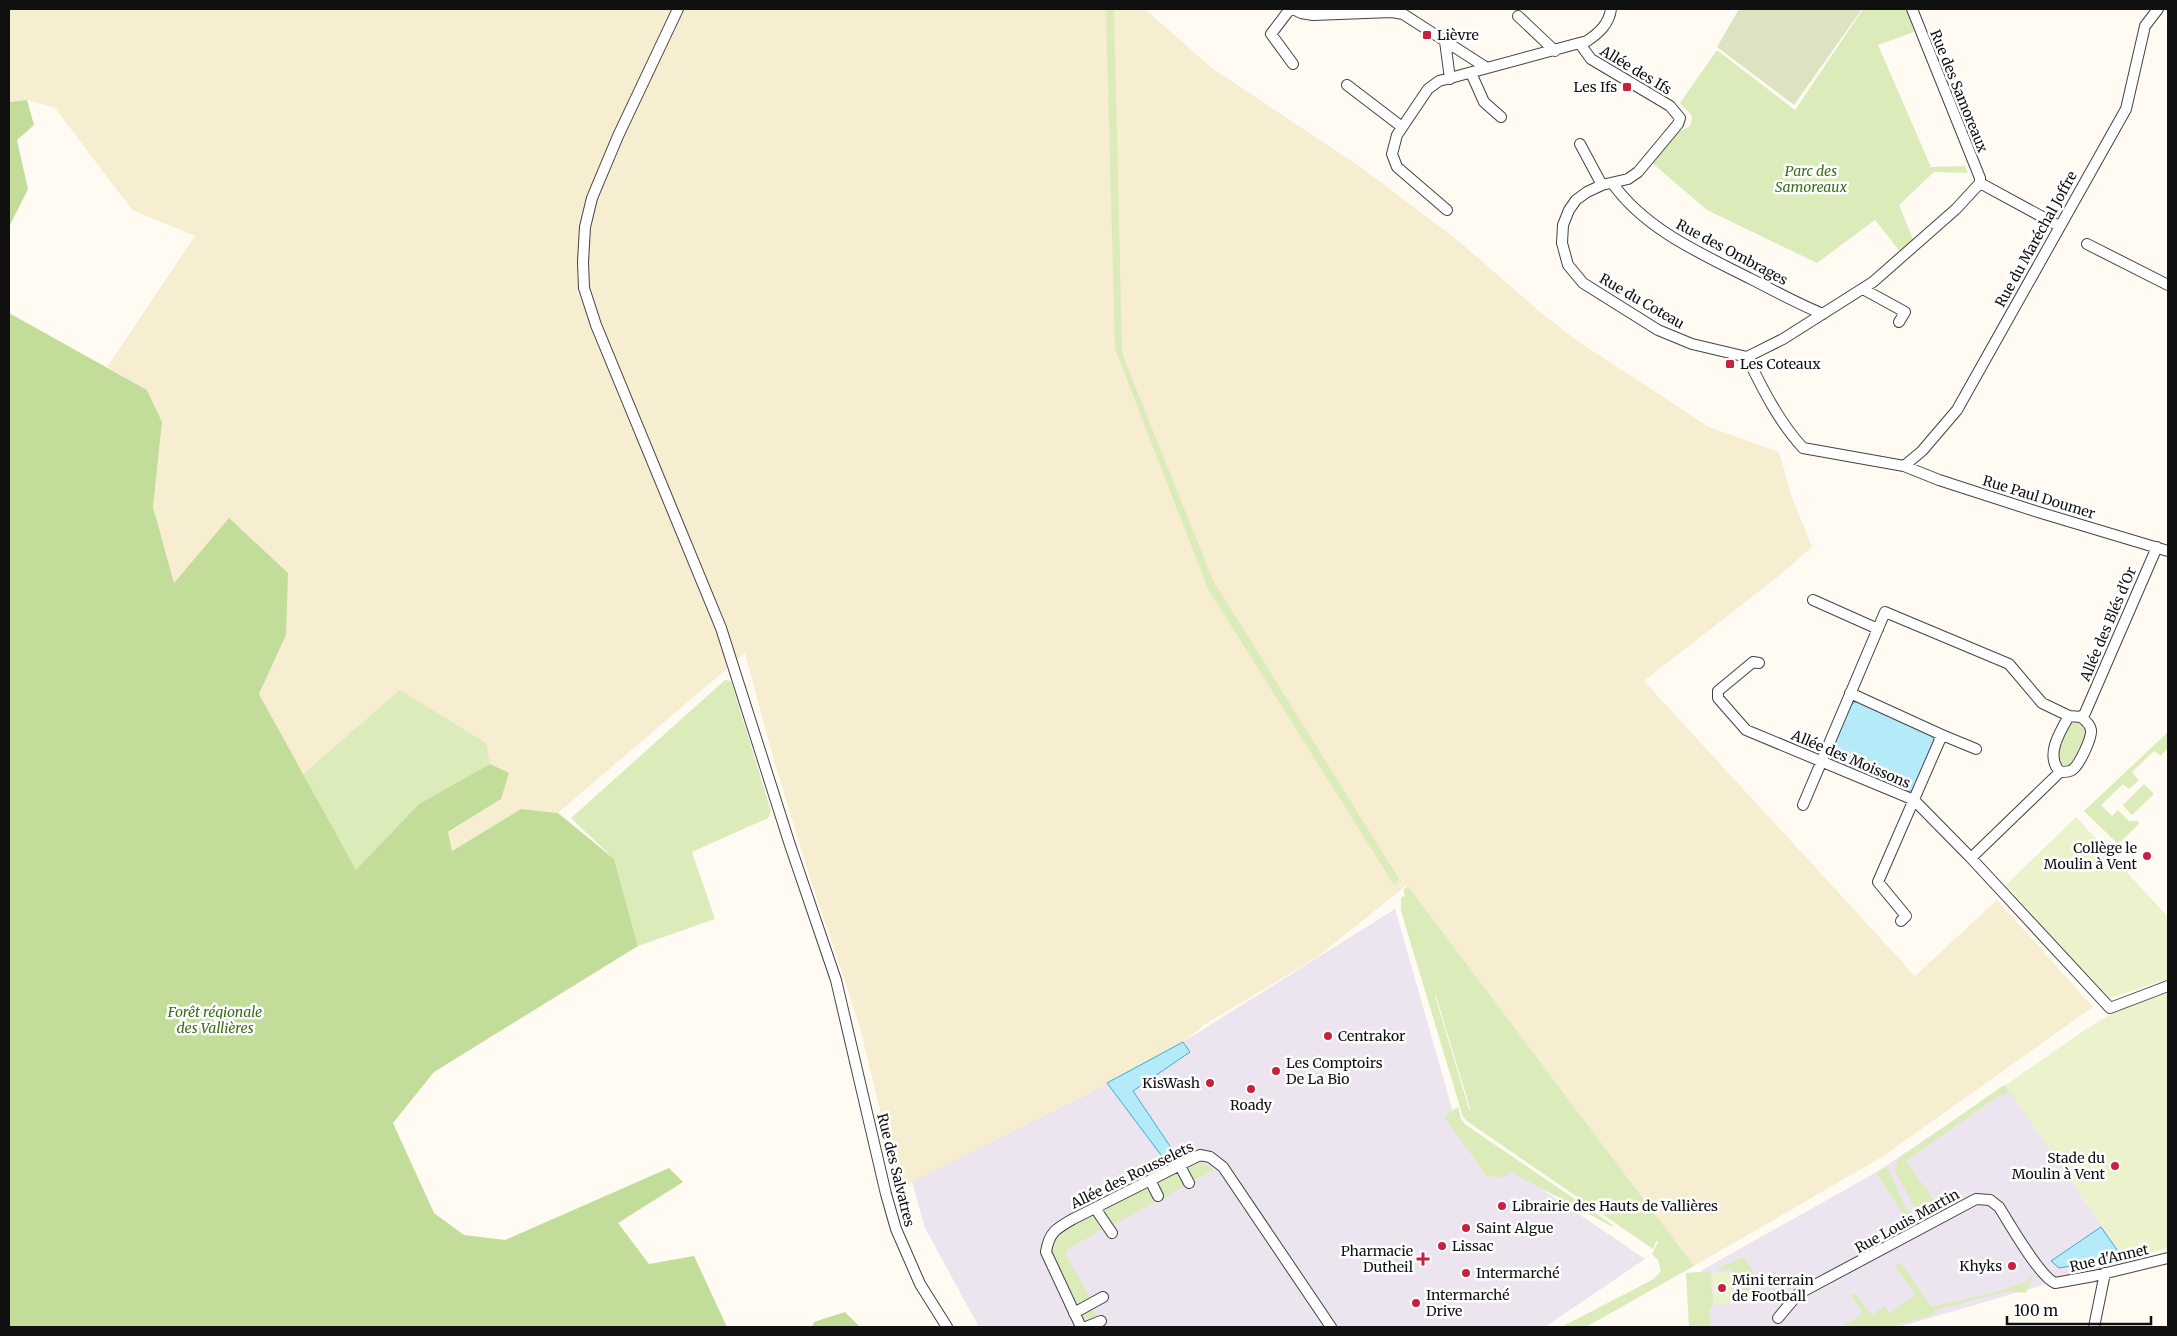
<svg xmlns="http://www.w3.org/2000/svg" width="2177" height="1336" viewBox="0 0 2177 1336" font-family="Merriweather,serif">
<style>
.industrial{fill:#ece4ee}
.farmland{fill:#f7eed1}
.green{fill:#dbecba;fill-rule:evenodd}
.forest{fill:#c2dd99}
.cemetery{fill:#dde3c2}
.pitch{fill:#ebf3cc}
.water{fill:#b5eaf9;stroke:#39add3}
.lines{fill:none;stroke-linecap:round;stroke-linejoin:round}
.minor-casing{stroke:#434343;stroke-width:12}
.minor{stroke:#fff;stroke-width:10}
.poi-dot{fill:#c72142;stroke:#fff;stroke-width:2}
.labels{text-anchor:middle;stroke-width:5;stroke-linejoin:round;paint-order:stroke}
.poi-label{font-size:14px;fill:#101010;stroke:#fff;text-anchor:start}
.street-label{font-size:14px;fill:#101010;stroke:#fff}
.park-label{font-size:14px;font-style:italic;fill:#396c1c;stroke:#fff}
</style>
<rect width="100%" height="100%" fill="#fffbf3"/>
<!-- industrial -->
<path class="industrial" d="M1395,909L1459,1133L1645,1259L1545,1327H979L925,1228L912,1182L1084,1096L1183,1042Z
M2006,1085L2126,1261L1899,1327H1707L1702,1270L1875,1173Z"/>
<!-- farmland -->
<path class="farmland" d="M9,9H1145L1212,68L1362,168L1455,238L1538,310L1576,340L1709,427L1779,452L1792,497L1812,547L1780,575L1644,681L1915,976L1997,900L2093,1007L1882,1157L1694,1266L1407,885L1316,958L1204,1025L1183,1042L1084,1096L899,1189L861,1032L845,981L811,881L774,761L745,653L558,813L521,809L452,851L448,833L501,799L356,871L259,694L286,635L174,584L153,507L162,422L147,390L107,367L195,236L132,210L55,108L27,100L9,102Z"/>
<!-- green -->
<path class="green" d="M1106,9H1114L1122,350L1125,361L1213,580L1399,879L1394,885L1208,589L1115,349Z
M1863,9H1907L1914,32L1878,45L1931,167L1965,166L1968,173L1934,172L1899,205L1915,244L1902,254L1875,220L1817,263L1707,210L1652,163L1674,135L1690,126L1692,116L1680,103L1717,50L1795,110Z
M725,680L731,681L771,811L768,818L692,852L715,919L638,946L614,859L571,818Z
M400,690L486,743L490,764L419,804L356,871L303,774Z
M2076,722C2099,726 2078,775 2059,764L2058,747L2068,725Z
M2168,732V748L2161,756L2154,751L2132,772L2139,780L2129,789L2123,784L2101,805L2112,816L2118,810L2129,821H2138L2139,824L2118,844L2084,811Z
M2144,784L2154,794L2132,815L2123,805Z
M1408,886L1694,1266L1586,1327H1561L1654,1279L1661,1271L1658,1260L1652,1254L1658,1242L1656,1241L1653,1249L1468,1122L1463,1117L1401,911V897L1405,896L1403,890ZM1435,996H1436L1471,1111L1469,1109Z
M2004,1085L2009,1091L2002,1096L2001,1094L1906,1161L1939,1207L1934,1210L1935,1212L1922,1219L1898,1177L1895,1169L1898,1159Z
M1458,1107L1461,1119L1466,1125L1613,1225V1227L1511,1172L1500,1178L1486,1175L1444,1117Z
M1199,1162L1214,1169L1193,1181L1187,1170Z
M1887,1167L1914,1225L1911,1226L1876,1173Z
M1176,1171L1185,1185L1163,1199L1154,1186L1155,1182Z
M1144,1188L1151,1191L1158,1200L1113,1225L1106,1213V1209Z
M1095,1215L1104,1228L1067,1250L1066,1255L1091,1299L1075,1306L1051,1256C1052,1232 1076,1225 1095,1215Z
M1743,1257L1761,1283L1748,1293L1744,1302L1734,1287L1732,1270H1714Z
M1901,1263L1931,1307L1996,1292L2026,1282L2030,1276L2032,1278L2026,1293L2009,1291L1935,1310V1314L1890,1327H1842L1863,1313L1850,1294H1856L1872,1315L1884,1306L1890,1313L1915,1295L1895,1266Z
M1710,1271L1713,1305L1709,1310L1711,1327H1689L1686,1273Z
M1092,1306L1098,1318L1085,1323L1081,1321L1080,1317L1082,1313Z"/>
<!-- forest -->
<path class="forest" d="M27,100L34,125L17,140L28,189L9,227V102Z
M9,313L147,390L162,422L153,507L174,583L229,518L288,573L286,635L259,694L356,870L419,804L490,764L509,773L501,799L448,832L452,851L521,809L558,813L614,859L638,946L434,1072L393,1123L434,1213L464,1235L505,1240L669,1168L683,1182L618,1223L649,1264L694,1256L727,1327H9Z
M845,1312L860,1327H812L814,1322Z"/>
<!-- cemetery -->
<path class="cemetery" d="M1739,9H1862L1794,105L1717,47Z"/>
<!-- pitch -->
<path class="pitch" d="M2076,817L2168,917V979L2108,999L2006,885Z
M2168,993V1248L2126,1261L2006,1085L2083,1031L2116,1011Z
M1730,1272L1732,1304L1714,1305L1712,1273Z"/>
<!-- water -->
<path class="water" d="M1855,702H1861L1931,733C1934,738 1935,741 1933,747L1915,789L1906,793L1833,763L1830,754L1850,706Z
M1183,1042L1190,1052L1133,1091L1174,1152L1164,1159L1107,1083Z
M2101,1227L2122,1257L2059,1268L2051,1261Z"/>
<g class="lines">
<defs>
<path id="minor" d="M678,9L618,136L592,198L585,227L583,262L584,288L596,325L721,628L790,845L836,980L886,1194L896,1229L920,1284L947,1327
M1290,9L1271,34L1293,64
M1293,9L1301,13L1313,15L1392,12L1403,14L1487,68
M1518,16L1555,51
M1445,41L1450,79
M1580,44L1591,59L1670,106L1680,118L1678,124L1638,172L1628,179L1602,185L1587,192L1576,200L1569,210L1563,225L1562,243L1568,265L1583,283L1658,330L1692,344L1747,357
M1471,73L1484,102L1501,117
M1347,85L1402,127
M1580,144L1602,185
M1980,183L2059,226
M1613,184C1646,230 1702,254 1751,279C1775,291 1798,304 1823,314
M1447,210L1397,167L1392,154L1397,135L1428,89L1439,81L1587,41C1599,33 1609,24 1611,9
M2087,244L2168,285
M1863,289L1905,312L1899,322
M1747,357C1762,388 1779,422 1803,448L1904,466L1939,480L2038,512L2168,551
M1747,357L1783,339L1873,282L1956,209L1980,183V178L1912,9
M1904,466L1922,451L1957,410L2126,109L2145,26L2158,9
M1813,600L1878,629
M1759,663L1753,662L1718,691V698L1746,730L1914,800L1971,858L2110,1008L2168,986
M1850,693L1942,735L1878,882L1906,916L1901,921
M1942,735L1976,749
M2060,772C2045,756 2059,733 2069,716
M1803,805L1885,612L2009,664L2042,703L2069,716L2081,717L2085,713L2157,547
M1971,858L2060,772C2064,772 2069,772 2072,770C2079,766 2092,738 2091,730C2090,724 2085,720 2081,717
M1179,1164L1189,1183
M1150,1180L1158,1196
M1095,1208L1112,1233
M1074,1313L1103,1297
M1778,1318L1798,1294L1976,1199L1990,1200L1999,1207C2010,1224 2039,1276 2055,1283L2094,1276L2168,1258
M1081,1327L1046,1252C1049,1232 1057,1228 1073,1219L1200,1155L1210,1157L1223,1167L1331,1327
M1086,1327L1101,1321
M2094,1327L2105,1273"/>
</defs>
<!-- minor casing -->
<use href="#minor" class="minor-casing"/>
<!-- minor -->
<use href="#minor" class="minor"/>
</g>
<!-- markers -->
<g class="poi-dot">
<rect x="1422" y="30" width="10" height="10" rx="2.5"/>
<rect x="1622" y="82" width="10" height="10" rx="2.5"/>
<rect x="1725" y="359" width="10" height="10" rx="2.5"/>
<circle cx="2147" cy="856" r="5"/>
<circle cx="1328" cy="1036" r="5"/>
<circle cx="1276" cy="1071" r="5"/>
<circle cx="1210" cy="1083" r="5"/>
<circle cx="1251" cy="1089" r="5"/>
<circle cx="2115" cy="1166" r="5"/>
<circle cx="1502" cy="1206" r="5"/>
<circle cx="1466" cy="1228" r="5"/>
<circle cx="1442" cy="1246" r="5"/>
<path d="M1420.5 1251.5h5v5h5v5h-5v5h-5v-5h-5v-5h5z"/>
<circle cx="2012" cy="1266" r="5"/>
<circle cx="1466" cy="1273" r="5"/>
<circle cx="1722" cy="1288" r="5"/>
<circle cx="1416" cy="1303" r="5"/>
</g>
<g class="labels">
<!-- poi labels -->
<g class="poi-label">
<text x="1437" y="40">Lièvre</text>
<text x="1617" y="92" text-anchor="end">Les Ifs</text>
<text x="1740" y="369">Les Coteaux</text>
<text x="2137" y="853" text-anchor="end">Collège le<tspan x="2137" dy="16">Moulin à Vent</tspan></text>
<text x="1338" y="1041">Centrakor</text>
<text x="1286" y="1068">Les Comptoirs<tspan x="1286" dy="16">De La Bio</tspan></text>
<text x="1200" y="1088" text-anchor="end">KisWash</text>
<text x="1251" y="1110" text-anchor="middle">Roady</text>
<text x="2105" y="1163" text-anchor="end">Stade du<tspan x="2105" dy="16">Moulin à Vent</tspan></text>
<text x="1512" y="1211">Librairie des Hauts de Vallières</text>
<text x="1476" y="1233">Saint Algue</text>
<text x="1452" y="1251">Lissac</text>
<text x="1413" y="1256" text-anchor="end">Pharmacie<tspan x="1413" dy="16">Dutheil</tspan></text>
<text x="2002" y="1271" text-anchor="end">Khyks</text>
<text x="1476" y="1278">Intermarché</text>
<text x="1732" y="1285">Mini terrain<tspan x="1732" dy="16">de Football</tspan></text>
<text x="1426" y="1300">Intermarché<tspan x="1426" dy="16">Drive</tspan></text>
</g>
<!-- street labels -->
<g class="street-label">
<text transform="translate(1636 70) rotate(31)" y="5">Allée des Ifs</text>
<text transform="translate(1959 91) rotate(68)" y="5">Rue des Samoreaux</text>
<text transform="translate(2036 239) rotate(-61)" y="5">Rue du Maréchal Joffre</text>
<text transform="translate(1732 252) rotate(28)" y="5">Rue des Ombrages</text>
<text transform="translate(1642 301) rotate(30)" y="5">Rue du Coteau</text>
<text transform="translate(2039 497) rotate(17)" y="5">Rue Paul Doumer</text>
<text transform="translate(2108 624) rotate(-67)" y="5">Allée des Blés d'Or</text>
<text transform="translate(1851 759) rotate(23)" y="5">Allée des Moissons</text>
<text transform="translate(896 1170) rotate(76)" y="5">Rue des Salvatres</text>
<text transform="translate(1132 1175) rotate(-26)" y="5">Allée des Rousselets</text>
<text transform="translate(1907 1221) rotate(-29)" y="5">Rue Louis Martin</text>
<text transform="translate(2109 1258) rotate(-13)" y="5">Rue d'Annet</text>
</g>
<!-- park labels -->
<g class="park-label">
<text x="1811" y="176">Parc des<tspan x="1811" dy="16">Samoreaux</tspan></text>
<text x="215" y="1017">Forêt régionale<tspan x="215" dy="16">des Vallières</tspan></text>
</g>
</g>
<!-- border -->
<rect width="2177" height="1336" fill="none" stroke="#101010" stroke-width="20"/>
<!-- scale -->
<path d="M2007 1316v8h144v-8" fill="none" stroke="#101010" stroke-width="2.5"/>
<text x="2014" y="1316" font-size="15" fill="#101010" stroke="#ffffff" stroke-width="4" paint-order="stroke">100 m</text>
</svg>
